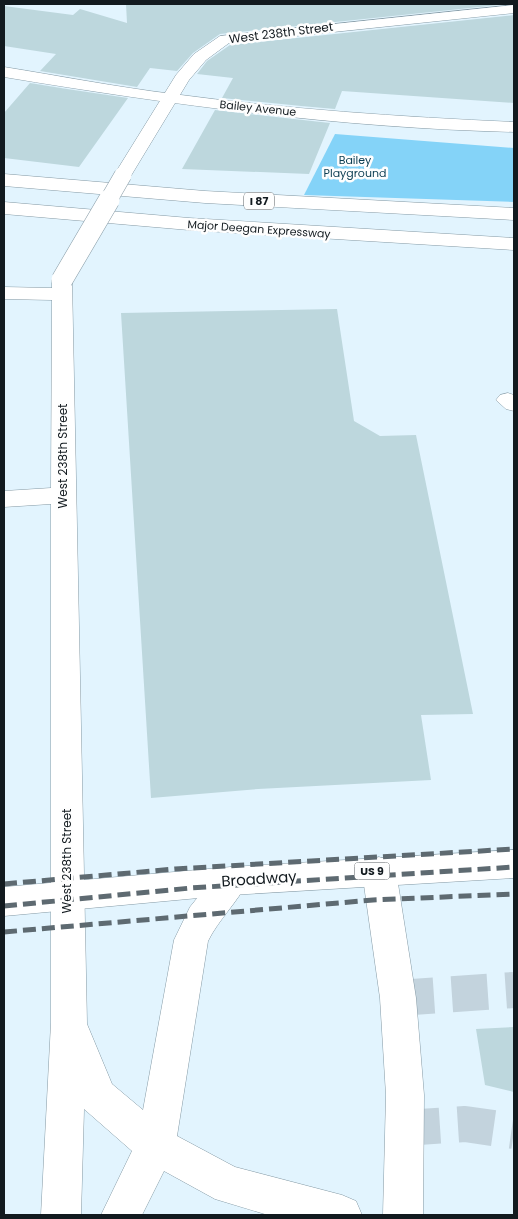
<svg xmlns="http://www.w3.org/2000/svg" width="518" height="1219" viewBox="0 0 518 1219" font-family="Poppins,sans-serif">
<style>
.green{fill:#84d3f8}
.building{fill:#bdd7dd}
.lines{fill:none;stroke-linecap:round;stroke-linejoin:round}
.minor-tunnel{stroke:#c3d3dd;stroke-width:36;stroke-dasharray:36 18;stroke-linecap:butt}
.minor-casing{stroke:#859aa5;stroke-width:1}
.major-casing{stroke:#859aa5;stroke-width:1}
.highway-casing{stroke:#859aa5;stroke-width:1}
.minor{fill:#fff;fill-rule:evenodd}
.major{fill:#fff;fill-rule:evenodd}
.highway{fill:#fff;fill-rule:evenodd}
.rail{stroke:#5e6a71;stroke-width:5;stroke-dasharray:13 6;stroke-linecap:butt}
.minor-bridge-far1-casing{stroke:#859aa5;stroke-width:18;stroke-linecap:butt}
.minor-bridge-casing{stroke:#859aa5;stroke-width:22;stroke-linecap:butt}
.minor-bridge-far1{stroke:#fff;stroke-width:17}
.minor-bridge{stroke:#fff;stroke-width:21}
.labels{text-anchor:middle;stroke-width:5;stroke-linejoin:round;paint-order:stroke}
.far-street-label{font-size:11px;fill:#121a1f;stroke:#fefefe}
.far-park-label{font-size:11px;fill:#0a3c51;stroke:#fefefe}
.shield{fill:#fefefe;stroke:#595e62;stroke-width:1}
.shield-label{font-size:11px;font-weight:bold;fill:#121a1f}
.street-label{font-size:12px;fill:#121a1f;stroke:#fefefe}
.near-street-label{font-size:15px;fill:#121a1f;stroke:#fefefe}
</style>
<rect width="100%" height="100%" fill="#e2f4fe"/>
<!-- green -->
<path class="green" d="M335,134L514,148V202L304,195Z"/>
<!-- building -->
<path class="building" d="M126,4H508L220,34L193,53L177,71L150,68L137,87L40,71L56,54L4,46V6L73,15L80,9L127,23Z
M514,15V103L342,91L335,109L301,106L222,98L233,78L197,74L207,61L230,45Z
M30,83L67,89L128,98L79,167L4,158V113Z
M215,110L258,115L330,123L309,174L182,169Z
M337,309L354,421L380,436L416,435L473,714L421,715L431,780L258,789L151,798L121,313Z
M514,1027V1092L485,1085L476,1029Z"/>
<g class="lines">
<!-- minor-tunnel -->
<path class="minor-tunnel" d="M398,998L514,990
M404,1128L465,1124L514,1131"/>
<defs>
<path id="minor" d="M514,5V13L229,43L206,60L189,80L129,179H117L114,175L176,75L194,54L220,36Z
M62,274L69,276L72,280L87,1024L112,1084L143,1110L174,940L190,907L219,871L231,867L243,871L248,881C237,903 219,919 208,941L177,1136L235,1167L342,1195L356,1201L362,1215H268L215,1199L164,1171L142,1215H101L132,1151L84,1109L81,1215H41L51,1023V504L4,507V491L51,488L52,300L4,299V287L52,288V280L55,276Z
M508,393L514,395V411L506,409L496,400L500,395Z
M379,857L391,861L396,871L416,998L424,1095L423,1215H383L386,1095L380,998L362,871L367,861Z"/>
<path id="major" d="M4,67C60,76 116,87 173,94C286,109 400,117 514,122V132C343,128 173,105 4,77Z
M514,850V878L231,895L4,916V887L231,867Z"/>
<path id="highway" d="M4,174L205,191L514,208V220L205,203L4,186Z
M4,202L189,218L514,238V250L189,230L4,214Z"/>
</defs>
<!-- minor casing -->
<use href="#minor" class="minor-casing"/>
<!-- major casing -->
<use href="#major" class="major-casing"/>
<!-- highway casing -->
<use href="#highway" class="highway-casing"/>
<!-- minor -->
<use href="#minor" class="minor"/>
<!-- major -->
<use href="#major" class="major"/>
<!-- highway -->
<use href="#highway" class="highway"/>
<!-- rail -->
<path class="rail" d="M4,884L175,869L514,849
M4,906L191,888L514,867
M4,932L373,900L514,894"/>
<defs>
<path id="minor-bridge-far1" d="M108,201L123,175"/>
<path id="minor-bridge" d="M62,280L109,200"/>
</defs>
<!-- minor-bridge-far1 casing -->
<use href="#minor-bridge-far1" class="minor-bridge-far1-casing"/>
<!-- minor-bridge casing -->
<use href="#minor-bridge" class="minor-bridge-casing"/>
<!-- minor-bridge-far1 -->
<use href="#minor-bridge-far1" class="minor-bridge-far1"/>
<!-- minor-bridge -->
<use href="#minor-bridge" class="minor-bridge"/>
</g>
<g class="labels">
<!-- far-street labels -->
<g class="far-street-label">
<text transform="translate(258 108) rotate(6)" y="4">Bailey Avenue</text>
<text transform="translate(259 229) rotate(4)" y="4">Major Deegan Expressway</text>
</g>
<!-- far-park labels -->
<g class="far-park-label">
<text x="355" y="164">Bailey<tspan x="355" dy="13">Playground</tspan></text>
</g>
<!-- shield labels -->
<g class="shield">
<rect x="244" y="192.5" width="30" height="17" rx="4"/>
<rect x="354.5" y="862.5" width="35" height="17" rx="4"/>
</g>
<g class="shield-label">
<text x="259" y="205">I 87</text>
<text x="372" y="875">US 9</text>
</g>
<!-- street labels -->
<g class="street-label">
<text transform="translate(281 33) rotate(-7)" y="4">West 238th Street</text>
<text transform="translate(63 456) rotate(-90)" y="4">West 238th Street</text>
<text transform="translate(67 861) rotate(-90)" y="4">West 238th Street</text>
</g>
<!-- near-street labels -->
<g class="near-street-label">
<text transform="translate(259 879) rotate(-4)" y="5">Broadway</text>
</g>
</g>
<!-- border -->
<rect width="518" height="1219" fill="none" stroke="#121a1f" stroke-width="10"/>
</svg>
